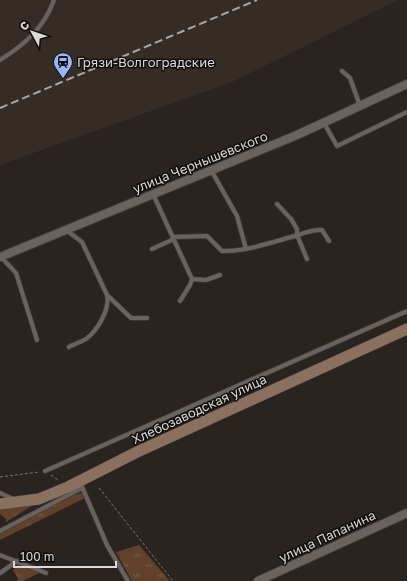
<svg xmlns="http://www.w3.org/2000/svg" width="407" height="581" viewBox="0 0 407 581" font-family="'Golos Text',sans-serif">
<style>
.built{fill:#352c25}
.grass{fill:url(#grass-tufts)}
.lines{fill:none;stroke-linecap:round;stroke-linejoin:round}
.lane-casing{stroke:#433e3b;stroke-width:5.5}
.street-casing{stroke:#433e3b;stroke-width:10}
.secondary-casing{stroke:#433e3b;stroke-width:12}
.path{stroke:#7a7572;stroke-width:1;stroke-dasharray:3 2;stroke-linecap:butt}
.lane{stroke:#69635f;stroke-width:4}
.street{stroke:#69635f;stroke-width:8}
.secondary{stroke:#89705f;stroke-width:11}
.rail{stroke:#aaa6a3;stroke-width:2;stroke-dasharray:8 4;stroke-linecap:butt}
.labels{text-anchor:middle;stroke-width:3;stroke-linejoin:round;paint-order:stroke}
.poi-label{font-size:13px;fill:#ddd9d7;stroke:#100d0c;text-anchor:start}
.street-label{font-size:13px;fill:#ddd9d7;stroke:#100d0c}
</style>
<defs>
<pattern id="grass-tufts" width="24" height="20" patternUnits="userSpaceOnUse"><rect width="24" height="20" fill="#61412a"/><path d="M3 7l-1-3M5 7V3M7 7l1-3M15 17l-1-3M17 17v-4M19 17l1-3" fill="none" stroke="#775c48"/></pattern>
</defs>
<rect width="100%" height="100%" fill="#292420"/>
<!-- built -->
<path class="built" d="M0,0H398L232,82L0,165Z"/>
<!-- grass -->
<path class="grass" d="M81,493L85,498L0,540V533L72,496Z
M38,502L6,522V519L0,514V509Z
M139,545L170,581H132L116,552Z
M19,564L41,572L23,581H17L18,578L13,570Z"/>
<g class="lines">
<defs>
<path id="lane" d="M0,60C24,45 44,28 54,0
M342,71L350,78L360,106
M324,123L337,146L407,112
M211,170L237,216L246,249
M153,194L192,279L190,285L180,301
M277,204L291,219L297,229V235L307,259
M66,230L82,242L107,295C110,309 98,330 86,339C81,342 74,344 69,347
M173,237L207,236L222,251C245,252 272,242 295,236C305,233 311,229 322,230L329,241
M152,249L174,239
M1,257L16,273L37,340
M192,279L206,280L220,275
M107,295L131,318H147
M45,471L407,311
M80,482L107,545L128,581
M0,493L13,499
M0,531L82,488
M0,555L46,573
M0,573L17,561"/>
<path id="street" d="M0,257L297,135L407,84
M258,581L407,513"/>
<path id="secondary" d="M0,504L39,499L68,487L137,452L407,329"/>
</defs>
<!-- lane casing -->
<use href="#lane" class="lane-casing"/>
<!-- street casing -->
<use href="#street" class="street-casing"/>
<!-- secondary casing -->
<use href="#secondary" class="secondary-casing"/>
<!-- path -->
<path class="path" d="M51,475L58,480
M0,477L39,472
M99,488L173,581"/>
<!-- lane -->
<use href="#lane" class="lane"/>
<!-- street -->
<use href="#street" class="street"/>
<!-- secondary -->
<use href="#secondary" class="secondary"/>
<!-- rail -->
<path class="rail" d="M0,108L257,0"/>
</g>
<!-- icons -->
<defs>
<symbol id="station-pin" viewBox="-11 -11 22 30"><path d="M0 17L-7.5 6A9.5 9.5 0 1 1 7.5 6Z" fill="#96b6fd" stroke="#100d0c"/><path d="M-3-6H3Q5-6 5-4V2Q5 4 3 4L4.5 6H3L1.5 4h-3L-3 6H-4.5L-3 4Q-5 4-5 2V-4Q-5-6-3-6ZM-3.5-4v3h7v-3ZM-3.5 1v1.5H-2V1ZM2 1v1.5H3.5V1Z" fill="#111"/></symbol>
</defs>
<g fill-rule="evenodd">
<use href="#station-pin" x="52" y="51" width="22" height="30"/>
</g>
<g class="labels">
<!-- poi labels -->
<g class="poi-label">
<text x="77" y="67">Грязи-Волгоградские</text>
</g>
<!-- street labels -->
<g class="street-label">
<text transform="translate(200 162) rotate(-22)" y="5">улица Чернышевского</text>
<text transform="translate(199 409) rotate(-25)" y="5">Хлебозаводская улица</text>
<text transform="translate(327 536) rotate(-25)" y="5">улица Папанина</text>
</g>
</g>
<!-- north arrow -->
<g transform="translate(32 32) rotate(310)" stroke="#100d0c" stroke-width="3" paint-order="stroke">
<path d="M0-3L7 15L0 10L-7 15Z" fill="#ddd9d7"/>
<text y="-6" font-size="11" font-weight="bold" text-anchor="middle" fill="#ddd9d7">С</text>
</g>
<!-- scale -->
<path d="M14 561v6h102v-6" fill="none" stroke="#ddd9d7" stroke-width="2"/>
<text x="20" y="561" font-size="12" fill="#ddd9d7" stroke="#100d0c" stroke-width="3" paint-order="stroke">100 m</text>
</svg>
